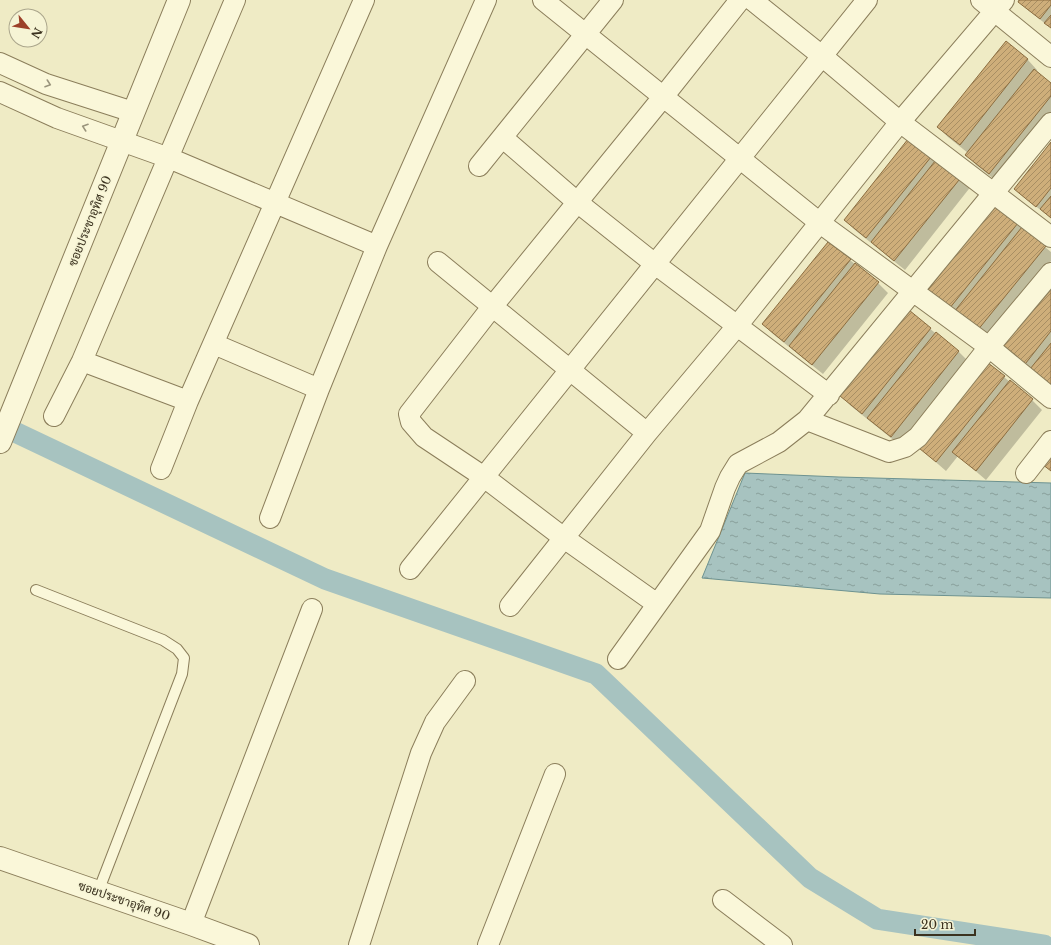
<svg xmlns="http://www.w3.org/2000/svg" width="1051" height="945" viewBox="0 0 1051 945" font-family="'Libre Baskerville',Sarabun,serif">
<style>
.water{fill:url(#water-ripples);stroke:#6d9290}
.shadow{fill:#0003}
.lines{fill:none;stroke-linecap:round;stroke-linejoin:round}
.canal{stroke:#a7c3c0;stroke-width:21}
.building{fill:url(#building-hatch);stroke:#8b6d40}
.service-casing{stroke:#8b7e5b;stroke-width:12}
.minor-casing{stroke:#8b7e5b;stroke-width:22}
.tertiary-casing{stroke:#8b7e5b;stroke-width:24}
.service{stroke:#faf7d9;stroke-width:10}
.minor{stroke:#faf7d9;stroke-width:20}
.tertiary{stroke:#faf7d9;stroke-width:22}
.oneway{stroke:#9a947c}
.labels{text-anchor:middle;stroke-width:3;stroke-linejoin:round;paint-order:stroke}
.street-label{font-size:12px;fill:#3b321f;stroke:#f6f4d5}
</style>
<defs>
<pattern id="water-ripples" width="26" height="14" patternUnits="userSpaceOnUse"><rect width="26" height="14" fill="#a7c3c0"/><path d="M2 4q2-2 4 0t4 0M15 11q2-2 4 0t4 0" fill="none" stroke="#899f9b"/></pattern>
<pattern id="building-hatch" width="6" height="6" patternUnits="userSpaceOnUse"><rect width="6" height="6" fill="#ceae7a"/><path d="M-1 1l2-2M0 6l6-6M5 7l2-2" fill="none" stroke="#a88e63"/></pattern>
</defs>
<rect width="100%" height="100%" fill="#efebc5"/>
<!-- water -->
<path class="water" d="M745,473L839,477L1051,483V598L880,594L702,578Z"/>
<!-- shadow -->
<path class="shadow" d="M1020,0H1051V28L1029,11L1019,2Z
M1006,43L1028,60L1037,70L1036,72L1051,84V117L999,183L976,165L967,155L968,153L948,137L938,127Z
M1051,144V218L1025,198L1015,189Z
M934,153L972,185L905,270L855,230L845,220Z
M1017,224L1051,252V261L988,340L938,301Z
M850,260L878,283L888,293L823,374L773,334L763,324Z
M1051,287V395L1011,360Z
M909,312L959,352L968,361L901,446L851,406L842,396Z
M983,360L1032,400L1042,410L986,480L958,456L946,471L915,444Z"/>
<g class="lines">
<!-- canal -->
<path class="canal" d="M0,425L325,579L596,674L810,878L877,919L1044,945"/>
</g>
<!-- building -->
<path class="building" d="M1019,0H1051V5L1040,19L1018,2Z
M1051,15V28L1044,23Z
M1006,41L1028,59L960,145L937,127Z
M1034,69L1051,83V96L989,174L965,155Z
M912,134L935,152L866,238L844,220Z
M1051,142V188L1036,207L1014,189Z
M939,156L963,175L894,261L871,242Z
M1051,196V218L1040,209Z
M995,205L1018,223L949,309L927,291Z
M1022,227L1046,246L977,331L954,312Z
M828,242L851,259L784,342L762,324Z
M855,263L879,282L812,365L789,346Z
M1051,286V331L1022,368L1000,350Z
M909,310L931,328L862,414L840,396Z
M936,332L959,351L891,437L867,418Z
M1051,343V391L1026,374Z
M983,359L1005,376L936,462L914,444Z
M1010,380L1033,399L976,471L952,452Z
M1051,445V471L1038,461Z"/>
<g class="lines">
<defs>
<path id="service" d="M36,590L163,640L177,649L184,658L182,674L98,892"/>
<path id="minor" d="M543,0L820,223L989,347L1051,398
M752,0L822,56L900,122L1051,237
M981,0L1051,57
M0,63L46,84L133,112
M0,92L57,118L169,158L377,246
M503,138L577,202L655,264L829,395
M479,166L613,0
M438,262L647,433
M214,344L319,389
M82,361L188,401
M54,416L82,361L235,0
M807,420L1051,123
M161,469L188,401L364,0
M1026,473L1051,441
M270,518L319,389L377,246L486,0
M410,569L867,0
M657,604L564,538L484,477L424,437L411,422L409,414L492,307L663,97L740,0
M510,606L647,433L737,326L900,122L1004,0
M618,659L710,531L725,488L730,477L738,464L779,442L807,420L889,452L905,447L918,437L989,347L1051,273
M723,900L782,945
M191,924L312,609
M359,945L421,753L435,722L465,681
M488,945L555,774"/>
<path id="tertiary" d="M0,442L179,0
M0,858L191,924L248,945"/>
</defs>
<!-- service casing -->
<use href="#service" class="service-casing"/>
<!-- minor casing -->
<use href="#minor" class="minor-casing"/>
<!-- tertiary casing -->
<use href="#tertiary" class="tertiary-casing"/>
<!-- service -->
<use href="#service" class="service"/>
<!-- minor -->
<use href="#minor" class="minor"/>
<!-- tertiary -->
<use href="#tertiary" class="tertiary"/>
</g>
<!-- one-way arrows -->
<defs><path id="oneway-chevron" d="M-2-3.5L2.5 0L-2 3.5" fill="none" stroke-width="1.6" stroke-linecap="round" stroke-linejoin="round"/></defs>
<g class="oneway">
<use href="#oneway-chevron" transform="translate(48 84) rotate(19)"/>
<use href="#oneway-chevron" transform="translate(85 127) rotate(-161)"/>
</g>
<g class="labels">
<!-- street labels -->
<g class="street-label">
<text transform="translate(90 221) rotate(-68)" y="4">ซอยประชาอุทิศ 90</text>
<text transform="translate(124 901) rotate(19)" y="4">ซอยประชาอุทิศ 90</text>
</g>
</g>
<!-- north arrow -->
<g transform="translate(28 28) rotate(120)"><circle r="19" fill="#f6f4d5" stroke="#aba68c"/>
<path d="M0-3L7 15L0 10L-7 15Z" fill="#9c4029"/>
<text y="-6" font-size="11" font-weight="bold" text-anchor="middle" fill="#3b321f">N</text>
</g>
<!-- scale -->
<path d="M915 929v6h60v-6" fill="none" stroke="#3b321f" stroke-width="2"/>
<text x="921" y="929" font-size="12" fill="#3b321f" stroke="#f6f4d5" stroke-width="3" paint-order="stroke">20 m</text>
</svg>
